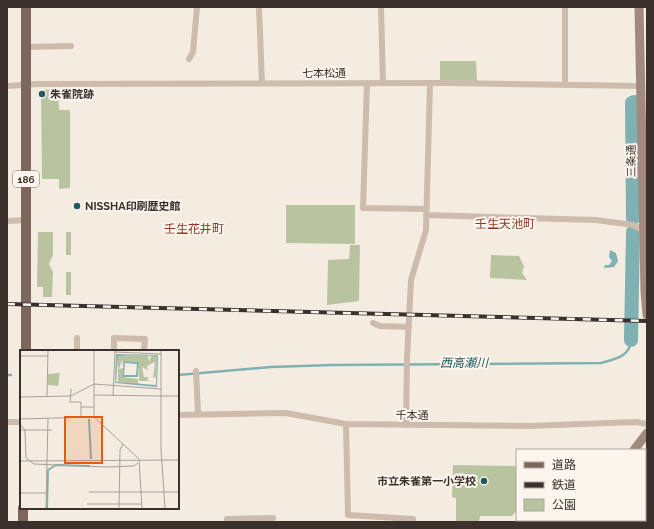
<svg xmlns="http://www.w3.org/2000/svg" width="654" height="529" viewBox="0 0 654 529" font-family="Raleway,'Noto Sans JP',sans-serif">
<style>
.green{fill:#b8c4a0}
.water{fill:#7fb0b2}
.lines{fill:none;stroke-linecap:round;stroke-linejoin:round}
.stream{stroke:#7fb0b2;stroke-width:2.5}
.river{stroke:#7fb0b2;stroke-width:14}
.street{stroke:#cdbbac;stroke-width:6}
.secondary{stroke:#a18a7d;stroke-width:9}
.primary{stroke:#7d675c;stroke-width:10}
.rail-casing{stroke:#3b302b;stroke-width:4}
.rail{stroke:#fbf5ee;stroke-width:2.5;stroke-dasharray:8;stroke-linecap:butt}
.poi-dot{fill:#1f5a5e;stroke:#fbf5ee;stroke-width:1.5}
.labels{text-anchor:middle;stroke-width:4;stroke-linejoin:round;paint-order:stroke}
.shield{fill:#fbf5ee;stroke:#756b66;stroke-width:1}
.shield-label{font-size:10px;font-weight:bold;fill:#3b302b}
.street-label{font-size:11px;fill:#3b302b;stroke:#fbf5ee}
.poi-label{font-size:11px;font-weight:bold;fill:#3b302b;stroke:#fbf5ee;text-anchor:start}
.neighbourhood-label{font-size:12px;fill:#8c3b22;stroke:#fbf5ee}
.water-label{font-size:12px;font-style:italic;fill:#1f5a5e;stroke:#fbf5ee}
.inset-river{fill:none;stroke:#7fb0b2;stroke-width:2}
.inset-road{fill:none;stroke:#aaa098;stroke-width:1}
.view{fill:#e8590c;fill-opacity:0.15;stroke:#e8590c;stroke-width:2}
.inset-edge{fill:none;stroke:#3b302b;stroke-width:2}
</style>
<rect width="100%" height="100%" fill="#f4ebe1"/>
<!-- green -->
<path class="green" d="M440,61H476L477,81L440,80Z
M58,89L59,110H70V188L59,189V179H42L41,90Z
M286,205H355V244L286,243Z
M38,232H53V255L49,264L53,272L52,297H43V287H37Z
M66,232H71V255H66Z
M350,245H360L359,301L327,305L328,260L349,259Z
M491,255L519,256L524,266L522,273L527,280L490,278Z
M66,272H71V295H66Z
M453,465L517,466V510L512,516H480L479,522L456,521V498L452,497Z"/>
<!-- water -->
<path class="water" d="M610,250L616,253L618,261L614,267L604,268L605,265H609L612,261L609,257Z"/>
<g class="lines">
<!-- stream -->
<path class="stream" d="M7,375H11
M178,375L271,367L332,365L601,363C615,359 630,357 631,340"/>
<!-- river -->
<path class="river" d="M633,218L632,103L634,102
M631,340L633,232"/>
<!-- street -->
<path class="street" d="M259,7L262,83
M381,7L383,83
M565,7V84
M26,47L71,46
M189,59L193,52L197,7
M367,83L363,208L426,209
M7,86L38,84L447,83L641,86
M426,215L596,220L633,225L644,231
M7,221L26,220
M373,323L380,326L409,327
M77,351V338
M114,351V338L145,339L144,351
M196,371L198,413
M178,415L286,413L346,424L528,426L636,422L647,424
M7,422H21
M346,424L348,515L413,519V522
M406,425L407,358L411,280L426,230L430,83
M227,522V519L273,518"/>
<!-- secondary -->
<path class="secondary" d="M639,7L645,291L647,315
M634,450L647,433
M566,522L568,520"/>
<!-- primary -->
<path class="primary" d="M26,7V351
M23,522V508"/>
<defs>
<path id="rail" d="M7,304L647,321"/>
</defs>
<!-- rail casing -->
<use href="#rail" class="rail-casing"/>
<!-- rail -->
<use href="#rail" class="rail"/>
</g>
<!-- markers -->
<g class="poi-dot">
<circle cx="42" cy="94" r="4"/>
<circle cx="77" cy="206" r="4"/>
<circle cx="484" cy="481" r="4"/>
</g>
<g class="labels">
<!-- shield labels -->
<rect class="shield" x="13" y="171" width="26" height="16" rx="3"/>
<g class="shield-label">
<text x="26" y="183">186</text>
</g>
<!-- street labels -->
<g class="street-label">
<text x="324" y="77">七本松通</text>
<text transform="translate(631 161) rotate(-91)" y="4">三条通</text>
<text transform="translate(412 415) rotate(1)" y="4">千本通</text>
</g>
<!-- poi labels -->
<g class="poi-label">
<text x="50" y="98">朱雀院跡</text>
<text x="85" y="210">NISSHA印刷歴史館</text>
<text x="476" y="485" text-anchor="end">市立朱雀第一小学校</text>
</g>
<!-- neighbourhood labels -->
<g class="neighbourhood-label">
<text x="505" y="228">壬生天池町</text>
<text x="194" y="233">壬生花井町</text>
</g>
<!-- water labels -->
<g class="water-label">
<text x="464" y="367">西高瀬川</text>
</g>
</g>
<!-- overview -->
<g transform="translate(20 350)">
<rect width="159" height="159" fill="#f4ebe1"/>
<path d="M112,5H128L129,12L131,6H137L136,27L133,28L135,12L127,16L128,20L122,17L124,27H129L127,29L129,31H119V12L104,11L103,17L102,10L99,19L103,18L102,27L118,29V33L125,35L98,32V6ZM40,23L38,36L28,35V24Z" fill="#b8c4a0"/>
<path d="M96,4L138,5L137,37L95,33ZM112,5L137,6L136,35L96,32L98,6ZM104,11L119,12L118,27H102ZM105,13L117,14L116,25H104Z" fill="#7fb0b2" fill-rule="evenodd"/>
<path class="inset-river" d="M69,69L71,109M36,115L70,116M27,159L28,120L36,115"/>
<path class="inset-road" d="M141,0V99L145,159M95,2L141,4M0,6H28M74,34L141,39M51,39L50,52H61V68M74,45L140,46M27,46L28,0M93,46L95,1M140,46H159M0,47L51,46L74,34M61,57H74M74,67L119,109L122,159M0,69L74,67V0M0,74L5,80L6,108L14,114L87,117L114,116L118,113M0,80H32M0,111L159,110M69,142H159M0,143H26M67,154H122M26,159L28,68M99,159L100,100L103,94"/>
<path class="view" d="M45,67H82V113H45Z"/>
<rect width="159" height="159" class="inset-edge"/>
</g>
<!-- border -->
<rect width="654" height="529" fill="none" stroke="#3b302b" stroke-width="16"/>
<!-- legend -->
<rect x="516" y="449" width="130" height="72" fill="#fbf5ee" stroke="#aea6a0"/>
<rect x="524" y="462" width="20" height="6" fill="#7d675c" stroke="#aea6a0"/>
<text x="552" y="469" font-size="12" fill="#3b302b">道路</text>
<rect x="524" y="482" width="20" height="6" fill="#3b302b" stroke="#aea6a0"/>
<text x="552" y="489" font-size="12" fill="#3b302b">鉄道</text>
<rect x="524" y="499" width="20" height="12" fill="#b8c4a0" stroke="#aea6a0"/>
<text x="552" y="509" font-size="12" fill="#3b302b">公園</text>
</svg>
